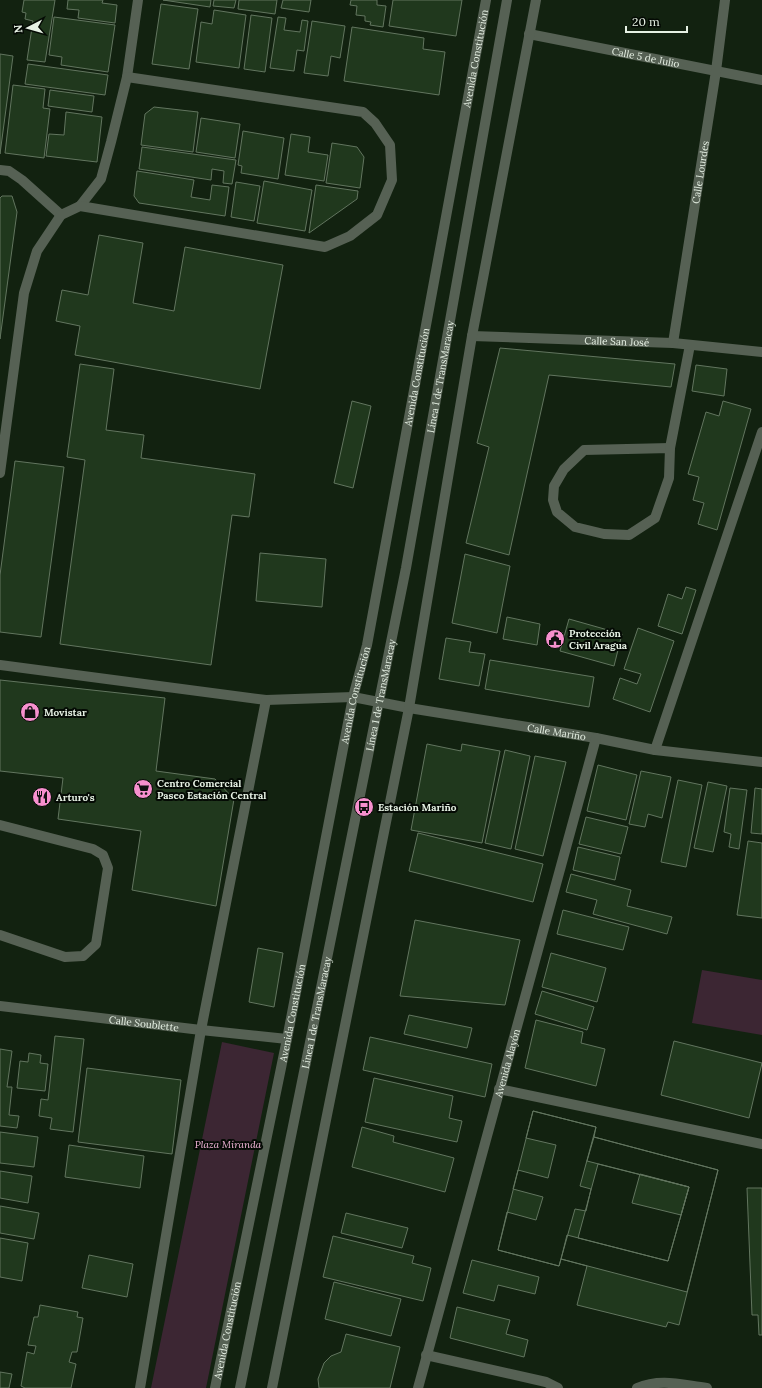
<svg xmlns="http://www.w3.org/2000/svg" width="762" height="1388" viewBox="0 0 762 1388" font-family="Lora,serif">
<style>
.green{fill:#3c2633}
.building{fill:#20381d;stroke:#62755f;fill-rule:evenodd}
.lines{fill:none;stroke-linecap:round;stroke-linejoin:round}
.service{stroke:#566154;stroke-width:10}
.minor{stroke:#566154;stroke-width:10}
.tertiary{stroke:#566154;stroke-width:10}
.labels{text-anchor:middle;stroke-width:4;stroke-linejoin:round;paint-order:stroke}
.street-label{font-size:10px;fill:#e6f1e4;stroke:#040a04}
.poi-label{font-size:10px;font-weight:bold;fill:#e6f1e4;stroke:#040a04;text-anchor:start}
.park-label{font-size:10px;font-style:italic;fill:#f6b7db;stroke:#040a04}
</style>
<rect width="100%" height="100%" fill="#122210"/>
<!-- green -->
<path class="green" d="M702,970L762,980V1035L692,1023Z
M222,1042L274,1053L206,1388H151Z"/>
<!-- building -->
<path class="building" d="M24,0H55L45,62L27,60L33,21L25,19L26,13L22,12Z
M68,0H103L102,3L117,5L115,23L78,18L79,10L67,9Z
M163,0H211L210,7Z
M214,0H236L234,8L213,6Z
M239,0H277L275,14L238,9Z
M283,0H311L309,12L281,8Z
M351,0H377V5L386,6L383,27L370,25L371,22L365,21V16L356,15L357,6L350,5Z
M393,0H462L456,36L389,26Z
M161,4L198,9L189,69L152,64Z
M214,10L246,15L239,68L196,62L201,22L212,24Z
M251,15L272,18L265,72L244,69Z
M54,17L115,25L108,72L61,65L62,57L49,55Z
M278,17L286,18L284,30L300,32L302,20L308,21L304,51L297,50L294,71L270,68Z
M312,21L345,26L340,58L331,56L328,76L304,73Z
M352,27L424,38L423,49L445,52L439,95L344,81Z
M0,54L13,56L0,154Z
M28,64L108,75L105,95L25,84Z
M13,85L45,89L43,108L50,109L44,158L5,153Z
M50,90L94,96L92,112L48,106Z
M154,107L198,112L193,152L141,145L145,114Z
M66,112L102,117L97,162L46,156L49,134L64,135Z
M201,118L240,124L235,158L196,152Z
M243,131L284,138L278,179L241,173L242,166L238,165Z
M291,134L310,137L308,152L328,155L324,181L285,175Z
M332,143L357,147L364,157L360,188L326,183Z
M142,147L236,160L232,184L223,183L224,171L212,169L211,180L139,169Z
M137,171L194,180L191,197L210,200L212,185L229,187L225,216L139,203L134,196Z
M264,181L312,190L305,231L257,223Z
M236,182L260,186L254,221L231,217Z
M316,185L358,191L357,199L309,233Z
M2,196H12L17,212L0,339V198Z
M99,235L143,243L133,303L174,311L185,247L283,265L260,389L75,355L80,326L56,321L62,290L88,295Z
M500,348L675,364L671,387L549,375L509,555L466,543L489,447L477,443Z
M80,364L114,369L106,430L144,435L141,458L255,474L249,517L232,515L211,665L60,644L85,460L67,457Z
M696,365L727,369L724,396L692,391Z
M352,401L371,406L353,488L334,483Z
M723,401L751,409L717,530L698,524L704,503L693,500L699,477L688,474L706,412L719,416Z
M15,461L64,467L41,637L0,632V575Z
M260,553L326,559L322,607L256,601Z
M465,554L510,566L497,633L452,623Z
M686,587L696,590L682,634L658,626L668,594L682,599Z
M507,617L540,624L537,645L503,639Z
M569,619L622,634L614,666L560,651Z
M638,628L674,641L650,712L613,699L620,678L637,684L641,674L624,669Z
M446,638L471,642L469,652L485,654L479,686L439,679Z
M490,660L594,677L589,707L485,689Z
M0,680L165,698L156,771L215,779L234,799L216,906L132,890L141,831L58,819L63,778L0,771Z
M427,744L461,751L462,744L500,751L482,843L411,830Z
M505,750L530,756L511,849L485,843Z
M535,756L566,762L543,856L515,849Z
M598,765L637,775L626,820L587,811Z
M641,771L671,777L662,818L648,814L645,827L629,824Z
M678,780L702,785L686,867L661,862Z
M708,782L727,786L713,852L694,848Z
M730,788L747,790L739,849L729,847L731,834L724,832Z
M755,788L762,789V834L751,833Z
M586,817L628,827L621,854L579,844Z
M418,833L543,864L533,902L409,871Z
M748,841L762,843V918L737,915Z
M578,847L620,857L615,880L573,870Z
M571,874L631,890L627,906L672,917L667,934L593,914L597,900L566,892Z
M563,910L629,927L623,950L557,934Z
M415,920L520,940L505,1005L400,996Z
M258,948L283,953L274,1007L249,1002Z
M551,953L606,968L597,1002L542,987Z
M542,991L594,1007L587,1030L535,1014Z
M409,1015L472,1028L467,1048L404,1034Z
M536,1020L583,1032L581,1043L605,1049L596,1086L525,1068Z
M55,1036L84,1039L73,1132L50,1129L52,1118L39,1116L41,1099L48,1100Z
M370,1037L492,1064L485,1097L363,1070Z
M674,1041L762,1063L749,1118L661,1095Z
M0,1049L12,1051L7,1087H12L9,1115L19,1116L17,1128L0,1126Z
M29,1053L41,1055L40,1063L48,1064L45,1091L17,1088L20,1061L28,1062Z
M87,1068L181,1080L172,1154L78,1142Z
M374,1078L453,1096L449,1118L462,1121L457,1142L365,1122Z
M533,1111L596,1127L594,1137L718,1170L679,1325L668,1322L666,1327L577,1305L587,1266L561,1259L559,1266L498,1250ZM598,1164L689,1187L668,1261L578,1238Z
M533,1111L596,1127L580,1186L591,1189L586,1211L575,1209L559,1266L498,1250L507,1212L536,1220L543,1197L513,1189L518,1170L548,1178L556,1145L526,1138Z
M362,1127L394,1136L393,1142L454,1158L445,1192L352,1167Z
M0,1132L38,1137L34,1167L0,1163Z
M594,1137L718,1170L687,1292L561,1259L567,1235L668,1261L689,1187L587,1161Z
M69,1145L144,1156L140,1188L65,1177Z
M0,1171L32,1176L28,1203L0,1198Z
M640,1174L689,1187L681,1215L632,1203Z
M747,1188H762V1335H759L758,1315H752Z
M0,1206L39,1213L34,1239L0,1233Z
M346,1213L408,1228L402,1248L341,1233Z
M333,1236L414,1256L412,1263L431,1268L423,1301L323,1277Z
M0,1238L28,1243L22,1281L0,1277Z
M89,1255L133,1264L127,1297L82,1288Z
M472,1260L539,1277L535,1294L498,1285L494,1301L463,1293Z
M334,1282L401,1299L391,1336L325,1319Z
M40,1305L78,1312L77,1317L83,1318L77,1352H72L69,1362L76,1364L71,1388H25L21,1386L27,1352L34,1354L36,1346L28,1345L34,1317H38Z
M457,1307L510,1320L506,1334L528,1340L524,1357L450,1338Z
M346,1334L400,1347L390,1388H319L318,1379L324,1363L331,1356L341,1352Z
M0,1372L12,1374L9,1388H0Z"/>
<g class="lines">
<!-- service -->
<g class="service">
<path d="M670,448L669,478L655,518L629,535L604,534L575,527L557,512L553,500L554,486L564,469L584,450Z"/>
<path d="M670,448L690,345"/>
<path d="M0,825L93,849L103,855L108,868L96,944L83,956L65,957L0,935"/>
<path id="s1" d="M240,1388L406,568L507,0"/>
</g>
<!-- minor -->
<g class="minor">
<path id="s2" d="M529,34L762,80"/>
<path d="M0,170L9,171L22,180L61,215"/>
<path d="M80,206L101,179L111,142L127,77L138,0"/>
<path id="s3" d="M472,336L673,343L762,352"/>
<path id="s4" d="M673,343L716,71L725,0"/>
<path d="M0,473L24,293L37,251L61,215L80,206L325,247L350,236L377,215L392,180L390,145L375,123L363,112L127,77"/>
<path id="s5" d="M0,665L266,700L353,697L409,708L596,738L655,750L762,762"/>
<path d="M655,750L762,432"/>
<path id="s6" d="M0,1006L201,1030L287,1039"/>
<path d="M499,1089L762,1144"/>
<path d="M426,1355L546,1382L558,1388"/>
<path d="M140,1388L201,1030L266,700"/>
<path id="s7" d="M418,1388L596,738"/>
<path d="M637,1388C661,1378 682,1385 707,1388"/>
</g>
<!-- tertiary -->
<g class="tertiary">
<path id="s8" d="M215,1388L287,1039L353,697L367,645L486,0"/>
<path d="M272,1388L409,708L472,336L536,0"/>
</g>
</g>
<!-- icons -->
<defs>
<symbol id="civic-disc" viewBox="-11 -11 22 22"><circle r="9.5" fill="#f790ce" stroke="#040a04"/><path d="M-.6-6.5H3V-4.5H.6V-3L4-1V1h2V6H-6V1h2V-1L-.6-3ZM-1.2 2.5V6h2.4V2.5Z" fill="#111"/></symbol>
<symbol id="shop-disc" viewBox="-11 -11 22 22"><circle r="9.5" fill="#f790ce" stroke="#040a04"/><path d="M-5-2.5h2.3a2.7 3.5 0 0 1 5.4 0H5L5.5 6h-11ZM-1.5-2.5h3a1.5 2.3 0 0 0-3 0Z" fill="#111"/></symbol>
<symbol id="supermarket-disc" viewBox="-11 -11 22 22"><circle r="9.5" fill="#f790ce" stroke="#040a04"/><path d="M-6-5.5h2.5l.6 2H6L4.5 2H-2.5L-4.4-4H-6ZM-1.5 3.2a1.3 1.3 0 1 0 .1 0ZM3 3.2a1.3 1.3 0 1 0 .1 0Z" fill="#111"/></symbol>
<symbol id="restaurant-disc" viewBox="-11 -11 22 22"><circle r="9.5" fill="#f790ce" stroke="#040a04"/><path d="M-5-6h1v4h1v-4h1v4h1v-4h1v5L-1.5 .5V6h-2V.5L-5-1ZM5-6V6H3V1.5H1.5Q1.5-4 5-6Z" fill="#111"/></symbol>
<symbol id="bus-disc" viewBox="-11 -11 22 22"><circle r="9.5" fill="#f790ce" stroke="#040a04"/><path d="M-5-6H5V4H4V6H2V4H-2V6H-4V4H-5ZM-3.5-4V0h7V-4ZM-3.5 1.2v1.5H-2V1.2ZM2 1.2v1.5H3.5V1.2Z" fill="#111"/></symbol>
</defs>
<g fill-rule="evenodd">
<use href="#civic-disc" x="544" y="628" width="22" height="22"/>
<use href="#shop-disc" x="19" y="701" width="22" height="22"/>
<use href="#supermarket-disc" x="132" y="778" width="22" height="22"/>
<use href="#restaurant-disc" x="31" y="786" width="22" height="22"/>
<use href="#bus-disc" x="353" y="796" width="22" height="22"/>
</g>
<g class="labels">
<!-- street labels -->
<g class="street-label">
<text dy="4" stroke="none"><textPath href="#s2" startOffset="119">Calle 5 de Julio</textPath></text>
<text dy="4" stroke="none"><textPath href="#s8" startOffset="1355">Avenida Constitución</textPath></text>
<text dy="4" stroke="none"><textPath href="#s4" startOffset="173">Calle Lourdes</textPath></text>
<text dy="4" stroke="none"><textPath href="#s3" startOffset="145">Calle San José</textPath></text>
<text dy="4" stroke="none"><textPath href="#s8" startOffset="1031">Avenida Constitución</textPath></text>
<text dy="4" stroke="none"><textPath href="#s1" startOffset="1031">Línea 1 de TransMaracay</textPath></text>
<text dy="4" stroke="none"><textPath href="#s8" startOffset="707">Avenida Constitución</textPath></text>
<text dy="4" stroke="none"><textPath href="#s1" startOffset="707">Línea 1 de TransMaracay</textPath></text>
<text dy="4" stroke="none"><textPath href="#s5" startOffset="562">Calle Mariño</textPath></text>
<text dy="4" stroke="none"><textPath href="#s8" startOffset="383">Avenida Constitución</textPath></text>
<text dy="4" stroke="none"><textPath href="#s1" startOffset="383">Línea 1 de TransMaracay</textPath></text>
<text dy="4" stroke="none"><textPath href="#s6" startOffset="145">Calle Soublette</textPath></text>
<text dy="4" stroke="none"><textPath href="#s7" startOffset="337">Avenida Alayón</textPath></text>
<text dy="4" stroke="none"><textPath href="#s8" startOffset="59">Avenida Constitución</textPath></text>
</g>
<!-- poi labels -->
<g class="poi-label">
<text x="569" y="637">Protección<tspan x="569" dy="12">Civil Aragua</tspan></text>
<text x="44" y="716">Movistar</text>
<text x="157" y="787">Centro Comercial<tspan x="157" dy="12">Paseo Estación Central</tspan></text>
<text x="56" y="801">Arturo's</text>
<text x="378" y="811">Estación Mariño</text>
</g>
<!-- park labels -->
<g class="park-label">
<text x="228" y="1148">Plaza Miranda</text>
</g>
</g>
<!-- north arrow -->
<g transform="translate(28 28) rotate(264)" stroke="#040a04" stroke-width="3" paint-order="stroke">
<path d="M0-3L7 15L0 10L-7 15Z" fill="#e6f1e4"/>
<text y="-6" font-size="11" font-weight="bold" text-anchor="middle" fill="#e6f1e4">N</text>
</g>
<!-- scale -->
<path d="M626 26v6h61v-6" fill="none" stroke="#e6f1e4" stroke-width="2"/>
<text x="632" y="26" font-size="12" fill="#e6f1e4" stroke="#040a04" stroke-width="3" paint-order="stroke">20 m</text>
</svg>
